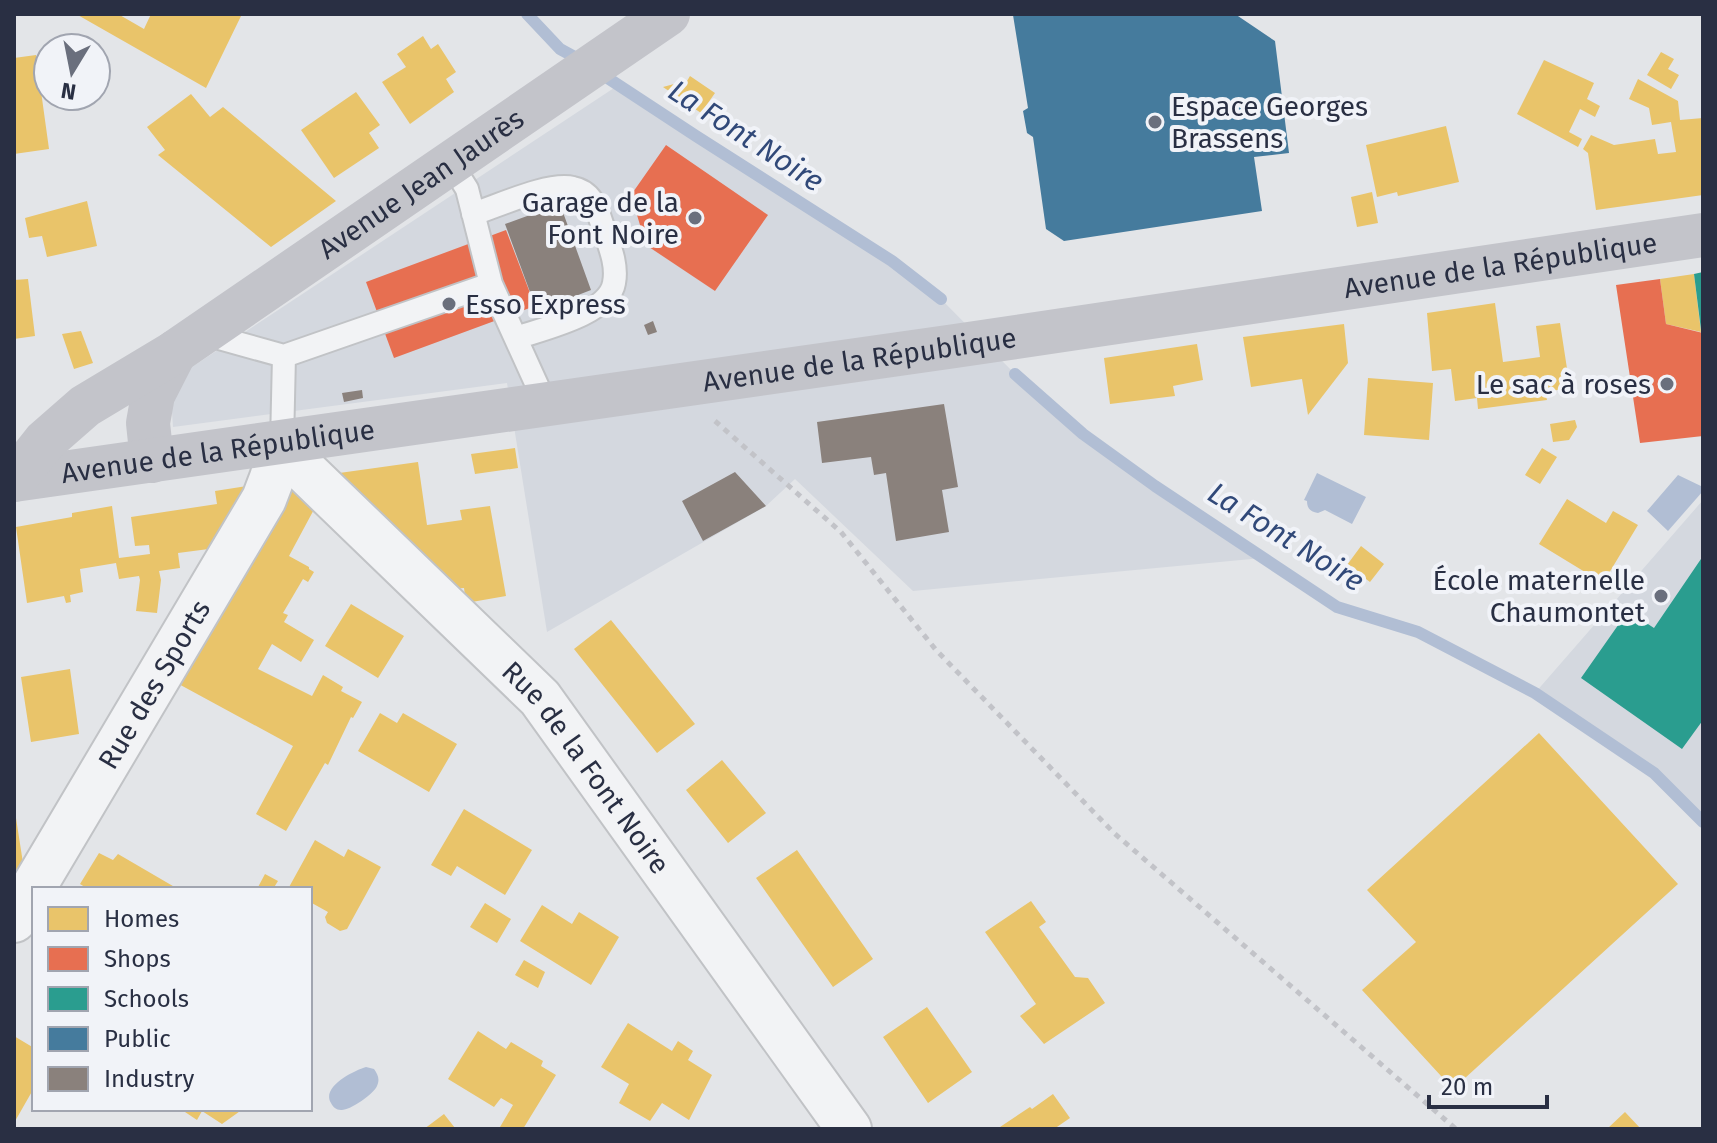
<svg xmlns="http://www.w3.org/2000/svg" width="1717" height="1143" viewBox="0 0 1717 1143" font-family="'Fira Sans',sans-serif">
<style>
.built{fill:#d4d8df}
.water{fill:#b1bed4}
.homes{fill:#e9c46a}
.shops{fill:#e76f51}
.schools{fill:#2a9d8f}
.public{fill:#457b9d}
.industry{fill:#8a817c}
.lines{fill:none;stroke-linecap:round;stroke-linejoin:round}
.stream{stroke:#b1bed4;stroke-width:12}
.lane-casing{stroke:#c1c3c6;stroke-width:26}
.street-casing{stroke:#c1c3c6;stroke-width:48}
.path{stroke:#c2c3c8;stroke-width:5;stroke-dasharray:6 6;stroke-linecap:butt}
.lane{stroke:#f2f3f5;stroke-width:22}
.street{stroke:#f2f3f5;stroke-width:44}
.secondary{stroke:#c3c4ca;stroke-width:44}
.poi-dot{fill:#6a6f7d;stroke:#f1f3f8;stroke-width:3}
.labels{text-anchor:middle;stroke-width:8;stroke-linejoin:round;paint-order:stroke}
.poi-label{font-size:28px;fill:#292f43;stroke:#f1f3f8;text-anchor:end}
.street-label{font-size:28px;fill:#292f43;stroke:#f1f3f8}
.water-label{font-size:30px;font-style:italic;fill:#314979;stroke:#f1f3f8}
</style>
<rect width="100%" height="100%" fill="#e3e5e8"/>
<!-- built -->
<path class="built" d="M620,84L702,140L892,261L941,299L1015,374L1083,434L1155,486L1262,558L913,591L795,479L766,506L547,632L507,383L173,427L171,397L186,371Z
M1703,500V822L1654,773L1535,693Z"/>
<!-- water -->
<path class="water" d="M1317,473L1366,497L1352,524L1325,510L1318,513C1310,512 1307,508 1307,501L1304,500Z
M1678,475L1703,487V491L1668,531L1647,511Z
M366,1067L374,1069C378,1075 380,1079 377,1086C374,1094 349,1111 341,1110C336,1110 333,1107 331,1103C321,1087 353,1071 366,1067Z"/>
<!-- homes -->
<path class="homes" d="M76,14H118L144,29L151,14H242L206,88Z
M423,36L431,49L438,44L456,72L446,79L454,92L410,124L382,82L406,67L397,54Z
M1661,52L1674,59L1668,69L1679,75L1671,89L1647,75Z
M36,55L49,149L14,154V58Z
M1544,60L1594,83L1587,99L1600,106L1595,117L1580,109L1569,132L1582,139L1578,147L1517,114Z
M690,76L715,93L701,113L663,87L674,84L684,86Z
M1638,79L1678,101L1680,120L1703,118V195L1596,210L1588,153L1583,149L1591,135L1614,145L1655,139L1658,154L1676,152L1671,122L1652,125L1649,108L1629,99Z
M356,92L380,125L369,133L379,148L334,178L301,130Z
M191,94L210,117L223,107L336,201L271,247L158,155L165,150L147,127Z
M1446,126L1459,182L1398,196L1397,192L1377,197L1366,145Z
M1372,192L1378,223L1357,227L1351,197Z
M87,201L97,246L47,257L42,236L29,238L25,218Z
M1694,274L1701,332L1666,324L1660,279Z
M28,279L35,336L14,339V280Z
M1495,303L1503,362L1540,357L1536,326L1560,323L1570,388L1545,392L1547,400L1478,409L1477,398L1455,401L1451,369L1432,371L1427,313Z
M1344,324L1348,363L1308,415L1302,379L1251,387L1243,337Z
M81,331L93,363L74,369L62,334Z
M1197,344L1203,380L1173,386L1175,396L1110,404L1104,358Z
M1368,378L1433,383L1429,440L1364,435Z
M1575,420L1577,427L1569,440L1553,442L1550,424Z
M515,448L518,468L475,474L471,454Z
M1542,448L1557,457L1540,484L1525,475Z
M418,462L427,525L462,520L460,510L490,506L506,596L466,603L464,588L451,589L325,475Z
M283,483L318,502L289,556L309,567V569L314,572L308,582L303,579L283,613L288,615L284,622L314,640L301,662L272,644L258,669L312,696L323,675L343,687L341,691L362,702L353,718L351,717L328,765L325,763L286,831L256,814L293,746L175,682L234,571L244,577L263,542Z
M247,486L224,547L178,553L180,568L159,571L161,580L157,613L136,611L140,580L139,576L119,579L116,563L80,569L83,592L70,595L71,602L66,603L64,596L27,603L16,527L72,517V513L112,506L119,558L150,554L149,545L135,546L131,517L217,504L215,491Z
M1567,499L1606,523L1613,511L1638,525L1603,583L1539,544Z
M1361,546L1384,564L1370,582L1347,565Z
M351,604L404,636L378,678L325,646Z
M611,620L695,724L657,753L574,649Z
M70,669L79,734L31,742L21,677Z
M380,713L397,723L403,713L457,744L429,792L358,751Z
M1539,733L1678,884L1453,1089L1362,990L1416,942L1367,890Z
M722,760L766,813L728,843L686,790Z
M464,809L532,850L505,895L457,866L451,876L431,865Z
M16,818L23,863L17,873L14,871V819Z
M315,840L344,857L348,849L381,867L347,929L340,931L327,923L325,917L328,912L310,902V889H288Z
M797,850L873,959L833,987L756,878Z
M99,853L113,860L118,854L178,889H88L80,884Z
M265,874L278,881L273,889H257Z
M1031,901L1046,922L1039,927L1075,977L1088,978L1105,1003L1044,1044L1020,1016L1036,1004L985,932Z
M485,903L511,919L497,943L470,927Z
M542,905L572,924L579,912L619,937L591,985L520,941Z
M524,960L545,972L538,988L515,975Z
M927,1007L972,1072L928,1103L883,1037Z
M628,1023L672,1051L678,1041L693,1051L688,1060L712,1075L689,1120L662,1103L650,1121L619,1103L629,1084L601,1067Z
M478,1031L506,1049L511,1042L543,1061L541,1066L556,1075L523,1129H503L500,1127L513,1105L501,1098L494,1107L448,1079Z
M14,1036L34,1048V1088L14,1123Z
M1053,1094L1070,1118L1054,1129H997L1030,1107L1032,1109Z
M187,1109H243L222,1124L202,1111L197,1120L185,1112Z
M1625,1112L1641,1129H1607Z
M444,1114L455,1128L424,1129Z"/>
<!-- shops -->
<path class="shops" d="M666,145L768,215L715,291L646,245L631,195Z
M506,230L535,306L394,358L366,282Z
M1660,279L1666,324L1703,333V436L1640,443L1616,285Z"/>
<!-- schools -->
<path class="schools" d="M1703,272V330H1701L1694,274Z
M1703,556V720L1682,749L1581,678L1628,611L1654,628Z"/>
<!-- public -->
<path class="public" d="M1019,14H1235L1275,41L1289,153L1254,157L1262,211L1064,241L1046,229L1033,137L1027,133L1023,111L1028,108L1013,15Z"/>
<!-- industry -->
<path class="industry" d="M560,204L591,290L537,311L505,224Z
M653,321L657,332L648,335L644,325Z
M362,390L363,398L344,402L342,393Z
M944,404L958,487L942,490L949,532L896,541L886,473L874,475L871,457L822,463L817,422Z
M735,472L766,506L703,541L682,501Z"/>
<g class="lines">
<!-- stream -->
<path class="stream" d="M527,14L560,49L582,61
M597,71L696,136L892,261L941,299
M1015,374L1083,434L1155,486L1337,607L1418,632L1535,693L1654,773L1703,822"/>
<defs>
<path id="lane" d="M450,162L467,189L491,284L546,405
M473,214C498,206 549,182 573,188C591,191 597,208 602,224C608,243 618,263 614,283C609,314 542,329 516,338
M201,333L284,356
M282,443L284,356L491,284"/>
<g id="street">
<path id="s1" d="M282,443L304,470L540,698L849,1129"/>
<path id="s2" d="M14,920L264,499L272,478L282,443"/>
</g>
</defs>
<!-- lane casing -->
<use href="#lane" class="lane-casing"/>
<!-- street casing -->
<use href="#street" class="street-casing"/>
<!-- path -->
<path class="path" d="M715,421L841,532L936,650L1114,833L1456,1129"/>
<!-- lane -->
<use href="#lane" class="lane"/>
<!-- street -->
<use href="#street" class="street"/>
<!-- secondary -->
<g class="secondary">
<path d="M152,461L148,423L153,395L175,352"/>
<path id="s3" d="M14,480L955,346L1703,235"/>
<path id="s4" d="M14,480L45,441L85,406L175,352L668,14"/>
</g>
</g>
<!-- markers -->
<g class="poi-dot">
<circle cx="1155" cy="122" r="8"/>
<circle cx="695" cy="218" r="8"/>
<circle cx="449" cy="304" r="8"/>
<circle cx="1667" cy="384" r="8"/>
<circle cx="1661" cy="596" r="8"/>
</g>
<g class="labels">
<!-- poi labels -->
<g class="poi-label">
<text x="1171" y="116" text-anchor="start">Espace Georges<tspan x="1171" dy="32">Brassens</tspan></text>
<text x="679" y="212">Garage de la<tspan x="679" dy="32">Font Noire</tspan></text>
<text x="465" y="314" text-anchor="start">Esso Express</text>
<text x="1651" y="394">Le sac à roses</text>
<text x="1645" y="590">École maternelle<tspan x="1645" dy="32">Chaumontet</tspan></text>
</g>
<!-- street labels -->
<g class="street-label">
<text dy="10" stroke="none"><textPath href="#s4" startOffset="506">Avenue Jean Jaurès</textPath></text>
<text dy="10" stroke="none"><textPath href="#s3" startOffset="1502">Avenue de la République</textPath></text>
<text dy="10" stroke="none"><textPath href="#s3" startOffset="854">Avenue de la République</textPath></text>
<text dy="10" stroke="none"><textPath href="#s3" startOffset="206">Avenue de la République</textPath></text>
<text dy="10" stroke="none"><textPath href="#s2" startOffset="274">Rue des Sports</textPath></text>
<text dy="10" stroke="none"><textPath href="#s1" startOffset="446">Rue de la Font Noire</textPath></text>
</g>
<!-- water labels -->
<g class="water-label">
<text transform="translate(746 136) rotate(33)" y="10">La Font Noire</text>
<text transform="translate(1286 537) rotate(32)" y="10">La Font Noire</text>
</g>
</g>
<!-- border -->
<rect width="1717" height="1143" fill="none" stroke="#292f43" stroke-width="32"/>
<!-- legend -->
<rect x="32" y="887" width="280" height="224" fill="#f1f3f8" stroke="#a1a5b0" stroke-width="2"/>
<rect x="48" y="907" width="40" height="24" fill="#e9c46a" stroke="#a1a5b0" stroke-width="2"/>
<text x="104" y="927" font-size="24" fill="#292f43">Homes</text>
<rect x="48" y="947" width="40" height="24" fill="#e76f51" stroke="#a1a5b0" stroke-width="2"/>
<text x="104" y="967" font-size="24" fill="#292f43">Shops</text>
<rect x="48" y="987" width="40" height="24" fill="#2a9d8f" stroke="#a1a5b0" stroke-width="2"/>
<text x="104" y="1007" font-size="24" fill="#292f43">Schools</text>
<rect x="48" y="1027" width="40" height="24" fill="#457b9d" stroke="#a1a5b0" stroke-width="2"/>
<text x="104" y="1047" font-size="24" fill="#292f43">Public</text>
<rect x="48" y="1067" width="40" height="24" fill="#8a817c" stroke="#a1a5b0" stroke-width="2"/>
<text x="104" y="1087" font-size="24" fill="#292f43">Industry</text>
<!-- north arrow -->
<g transform="translate(72 72) rotate(190)"><circle r="38" fill="#f1f3f8" stroke="#a1a5b0" stroke-width="2"/>
<path d="M0-6L14 30L0 20L-14 30Z" fill="#6a6f7d"/>
<text y="-12" font-size="22" font-weight="bold" text-anchor="middle" fill="#292f43">N</text>
</g>
<!-- scale -->
<path d="M1429 1095v12h118v-12" fill="none" stroke="#292f43" stroke-width="4"/>
<text x="1441" y="1095" font-size="24" fill="#292f43" stroke="#f1f3f8" stroke-width="6" paint-order="stroke">20 m</text>
</svg>
